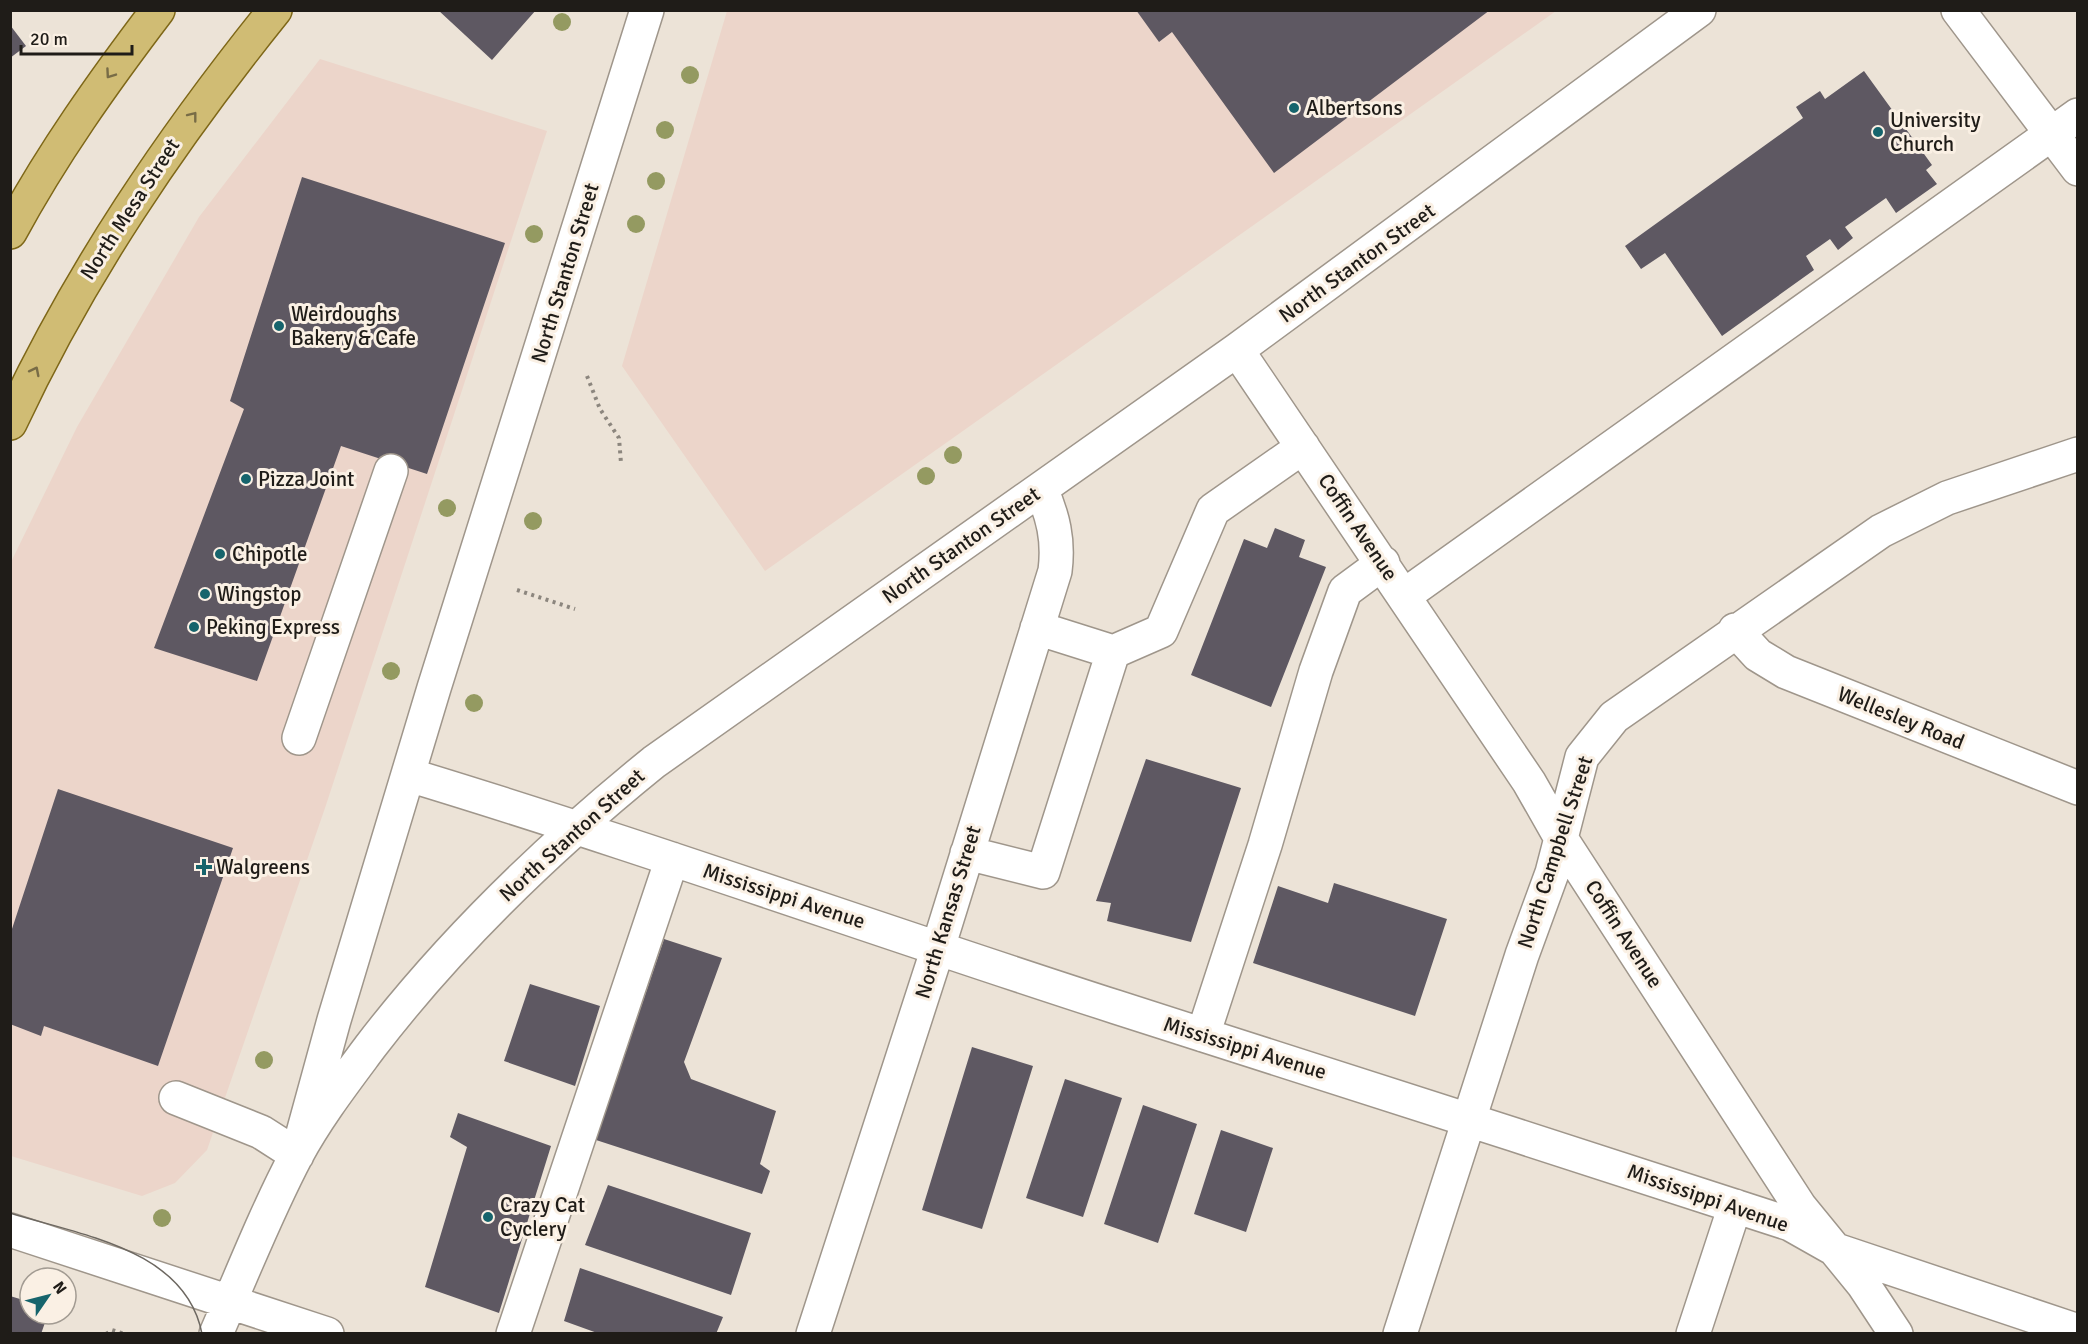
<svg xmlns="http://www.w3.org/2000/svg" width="2088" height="1344" viewBox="0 0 2088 1344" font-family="Signika,sans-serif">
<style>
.commercial{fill:#ecd5ca}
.building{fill:#5e5862}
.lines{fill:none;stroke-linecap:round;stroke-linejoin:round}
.minor-casing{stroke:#9f968b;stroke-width:36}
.major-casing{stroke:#7e6718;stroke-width:36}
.path{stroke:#8c867e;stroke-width:4;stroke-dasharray:3 4.5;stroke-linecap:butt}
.minor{stroke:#fff;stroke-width:33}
.major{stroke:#d0bc74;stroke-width:33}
.tram{stroke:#6d6861;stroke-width:1.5}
.tree{fill:#949a61}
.oneway{stroke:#786c46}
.poi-dot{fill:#16646c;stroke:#faf0e4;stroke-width:2}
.labels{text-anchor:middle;stroke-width:6;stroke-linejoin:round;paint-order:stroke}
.poi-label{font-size:21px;fill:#1f1c18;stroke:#faf0e4;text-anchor:start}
.street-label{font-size:21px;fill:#1f1c18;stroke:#faf0e4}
</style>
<rect width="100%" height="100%" fill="#ece3d7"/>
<!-- commercial -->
<path class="commercial" d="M727,11H1556L765,571L622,366Z
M320,59L547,131L326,805L207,1150L175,1183L142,1196L11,1156V562L77,427L199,217Z"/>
<!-- building -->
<path class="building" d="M438,10H536L492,60Z
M1136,10H1490L1274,173L1172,32L1159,42Z
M10,25L26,46L10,58Z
M1864,71L1932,165L1926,170L1937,184L1896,213L1886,198L1845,227L1853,238L1838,250L1830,239L1806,256L1814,270L1722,336L1665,253L1641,269L1625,246L1803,118L1796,107L1820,91L1825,99Z
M302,177L505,243L427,474L341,446L257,681L154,648L244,409L230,401Z
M1275,528L1305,540L1299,557L1326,567L1271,707L1191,675L1244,539L1267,548Z
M1146,759L1241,788L1191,942L1107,921L1111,903L1096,901Z
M58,789L233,848L158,1066L44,1026L41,1036L10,1024V935Z
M1334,883L1447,919L1415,1016L1253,963L1278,886L1328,903Z
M664,939L722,958L684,1062L691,1079L776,1111L760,1164L770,1171L762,1194L596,1140Z
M530,984L600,1006L575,1086L504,1061Z
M972,1047L1033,1066L982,1229L922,1210Z
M1065,1079L1122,1098L1083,1217L1026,1198Z
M1143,1105L1197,1124L1158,1243L1104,1224Z
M458,1113L551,1146L499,1313L425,1287L467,1147L450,1137Z
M1221,1130L1273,1148L1246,1232L1194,1214Z
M608,1185L751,1233L731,1295L585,1245Z
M580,1268L723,1317L716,1334H600L564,1321Z
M10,1296L30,1302V1314H48L41,1334H10Z"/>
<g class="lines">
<defs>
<path id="minor" d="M1958,10L2078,169
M1237,350L1529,782L1562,840L1800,1207L1863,1284L1896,1334
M1405,595L2078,115
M1735,630L1758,655L1786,672L2078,788
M1113,652L1161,631L1213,510L1303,447
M299,738L391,471
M409,775C646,847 880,931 1116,1007C1340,1080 1566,1150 1790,1224L1836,1250L2078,1331
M967,853L1043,872L1113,652L1037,628
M1203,1035L1265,845L1316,671L1345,591L1383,563
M176,1098L261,1132L297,1155L334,1020L434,688L647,10
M10,1230L327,1334
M216,1334C242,1274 266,1213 296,1156C317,1117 344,1082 370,1047C452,940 549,847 654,762L1237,350L1699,10
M513,1334L672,859
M813,1334L938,948L1055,571C1059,540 1053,516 1041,489
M1400,1334L1522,955L1552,873L1582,757L1614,717L1881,531L1947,498L2078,454
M1693,1334L1735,1206"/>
<path id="major" d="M10,232C52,154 104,81 158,10
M10,423C80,273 171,139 275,10"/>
</defs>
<!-- minor casing -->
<use href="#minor" class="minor-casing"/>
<!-- major casing -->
<use href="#major" class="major-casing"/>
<!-- path -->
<path class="path" d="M587,376L600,409L619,438L621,463
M517,590L575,609
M106,1334L112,1330L125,1334"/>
<!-- minor -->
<use href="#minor" class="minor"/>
<!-- major -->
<use href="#major" class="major"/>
<!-- tram -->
<path class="tram" d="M10,1213C80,1235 186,1249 202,1334"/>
</g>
<!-- trees -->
<g class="tree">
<circle cx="562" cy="22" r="9"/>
<circle cx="690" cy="75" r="9"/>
<circle cx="665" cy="130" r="9"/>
<circle cx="656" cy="181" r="9"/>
<circle cx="636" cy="224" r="9"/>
<circle cx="534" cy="234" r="9"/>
<circle cx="953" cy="455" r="9"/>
<circle cx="926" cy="476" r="9"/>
<circle cx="447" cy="508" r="9"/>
<circle cx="533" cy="521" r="9"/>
<circle cx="391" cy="671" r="9"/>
<circle cx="474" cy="703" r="9"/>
<circle cx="264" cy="1060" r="9"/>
<circle cx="162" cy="1218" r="9"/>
</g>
<!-- one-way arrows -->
<defs><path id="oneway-chevron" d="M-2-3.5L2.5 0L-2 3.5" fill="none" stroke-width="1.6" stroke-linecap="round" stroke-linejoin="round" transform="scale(1.5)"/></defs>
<g class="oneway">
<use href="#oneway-chevron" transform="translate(110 74) rotate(125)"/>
<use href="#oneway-chevron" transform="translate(193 116) rotate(-52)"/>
<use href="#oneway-chevron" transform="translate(35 371) rotate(-63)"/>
</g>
<!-- markers -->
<g class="poi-dot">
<circle cx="1294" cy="108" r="6"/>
<circle cx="1878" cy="132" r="6"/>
<circle cx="279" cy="326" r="6"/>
<circle cx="246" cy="479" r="6"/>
<circle cx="220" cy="554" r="6"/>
<circle cx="205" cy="594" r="6"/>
<circle cx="194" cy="627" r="6"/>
<path d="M201 858h6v6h6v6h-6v6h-6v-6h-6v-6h6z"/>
<circle cx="488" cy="1217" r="6"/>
</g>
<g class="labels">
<!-- poi labels -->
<g class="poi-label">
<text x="1306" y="115">Albertsons</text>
<text x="1890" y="127">University<tspan x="1890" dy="24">Church</tspan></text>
<text x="291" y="321">Weirdoughs<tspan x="291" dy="24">Bakery &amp; Cafe</tspan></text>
<text x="258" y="486">Pizza Joint</text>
<text x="232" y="561">Chipotle</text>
<text x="217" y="601">Wingstop</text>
<text x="206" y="634">Peking Express</text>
<text x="216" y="874">Walgreens</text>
<text x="500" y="1212">Crazy Cat<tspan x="500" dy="24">Cyclery</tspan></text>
</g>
<!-- street labels -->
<g class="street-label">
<text transform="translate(130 209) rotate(-57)" y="7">North Mesa Street</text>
<text transform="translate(1357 263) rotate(-36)" y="7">North Stanton Street</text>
<text transform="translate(565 273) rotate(-73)" y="7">North Stanton Street</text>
<text transform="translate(1358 527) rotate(56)" y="7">Coffin Avenue</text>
<text transform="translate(961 545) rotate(-35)" y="7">North Stanton Street</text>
<text transform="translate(1901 718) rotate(22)" y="7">Wellesley Road</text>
<text transform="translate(572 835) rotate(-42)" y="7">North Stanton Street</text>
<text transform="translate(1555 852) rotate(-72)" y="7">North Campbell Street</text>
<text transform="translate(784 896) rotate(18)" y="7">Mississippi Avenue</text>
<text transform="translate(948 912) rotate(-73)" y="7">North Kansas Street</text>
<text transform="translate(1624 934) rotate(57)" y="7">Coffin Avenue</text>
<text transform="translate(1245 1048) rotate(17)" y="7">Mississippi Avenue</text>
<text transform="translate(1708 1198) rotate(19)" y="7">Mississippi Avenue</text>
</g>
</g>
<!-- border -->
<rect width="2088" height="1344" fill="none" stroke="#1f1c18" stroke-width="24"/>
<!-- north arrow -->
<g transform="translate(48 1296) rotate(55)"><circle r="28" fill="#faf0e4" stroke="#a29b92" stroke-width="1.5"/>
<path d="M0-4.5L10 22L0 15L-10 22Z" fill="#16646c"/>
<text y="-9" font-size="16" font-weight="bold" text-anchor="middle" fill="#1f1c18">N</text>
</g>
<!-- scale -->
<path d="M21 45v9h111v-9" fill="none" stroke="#1f1c18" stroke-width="3"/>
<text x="30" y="45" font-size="18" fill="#1f1c18" stroke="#faf0e4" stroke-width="4.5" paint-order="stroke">20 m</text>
</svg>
